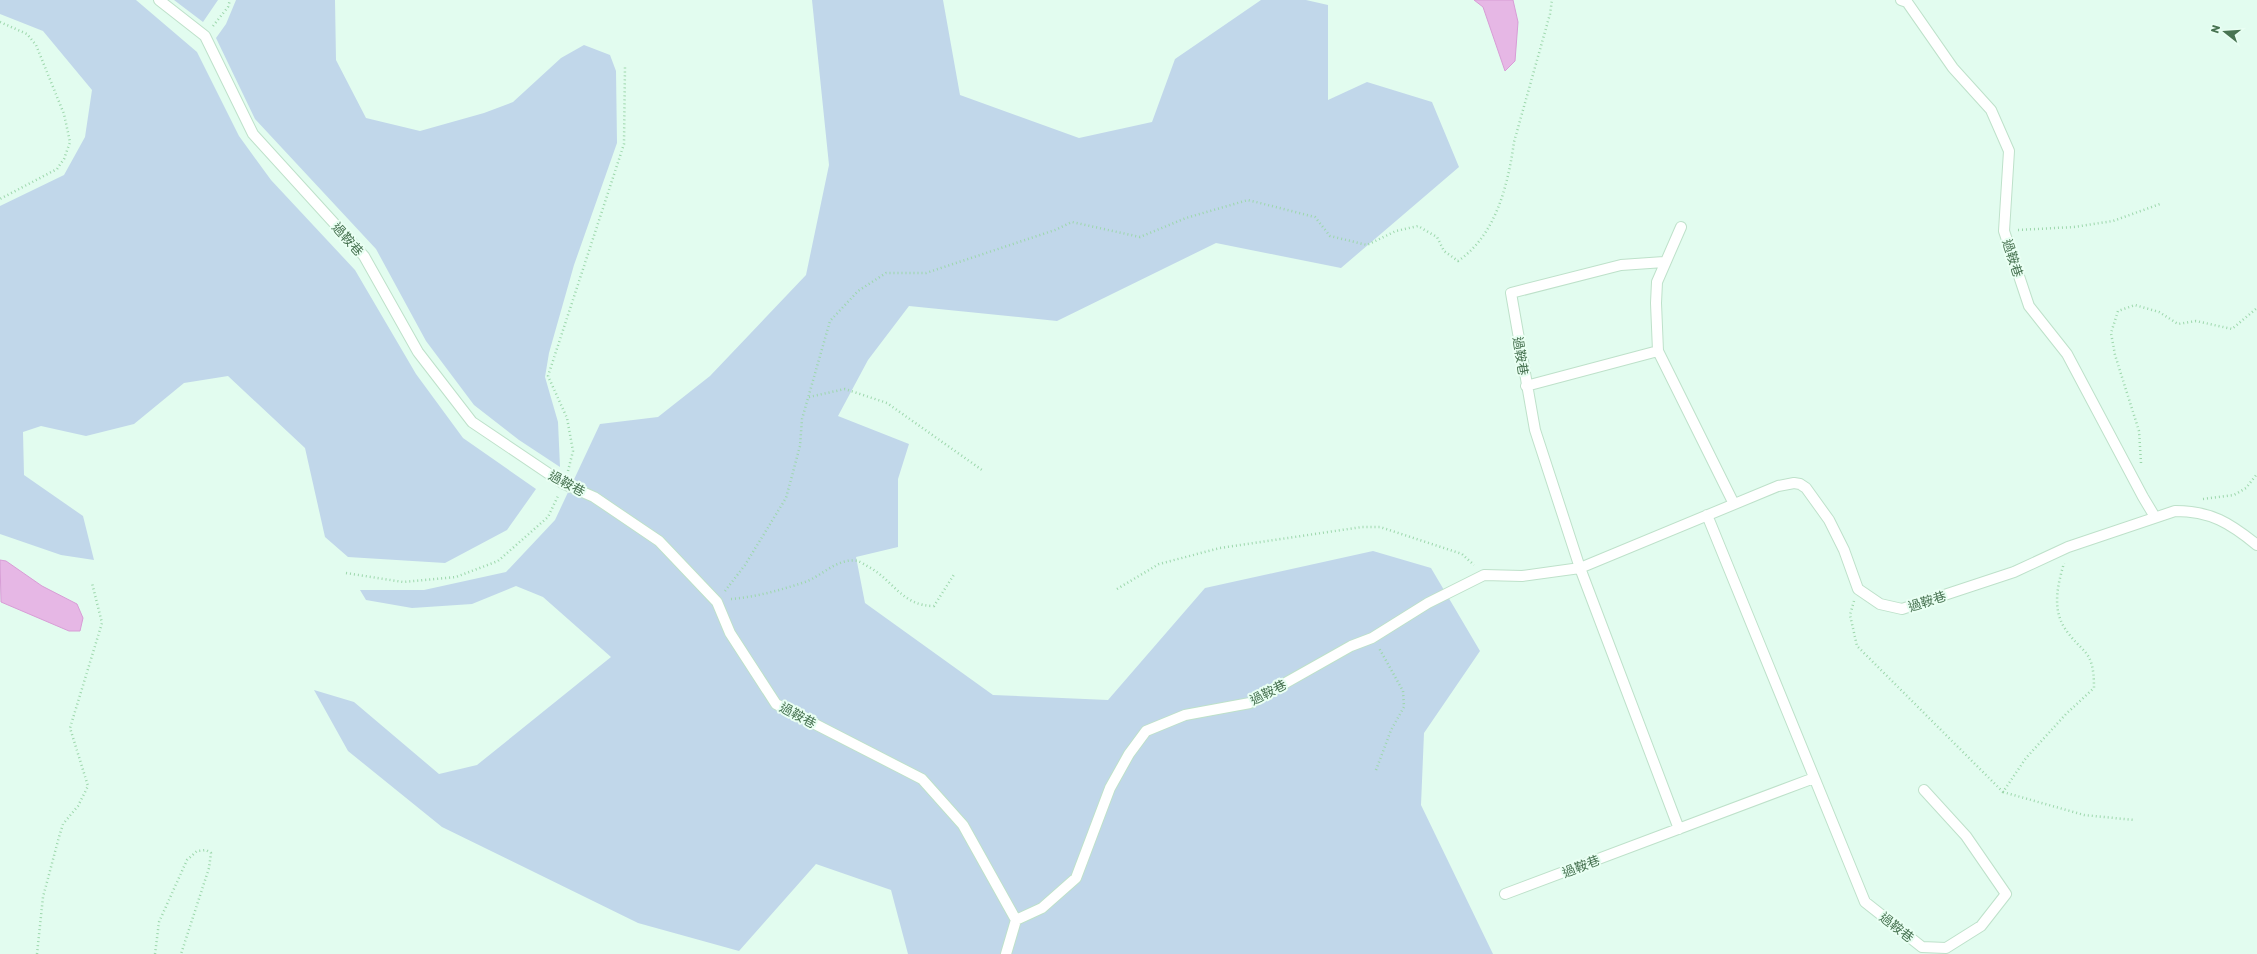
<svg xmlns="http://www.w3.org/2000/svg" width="2257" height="954" viewBox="0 0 2257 954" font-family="Rubik,'Noto Sans TC',sans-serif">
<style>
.green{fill:#c1d7ea}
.water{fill:#e6b7e5;stroke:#d89dd6}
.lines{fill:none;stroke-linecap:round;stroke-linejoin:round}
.service-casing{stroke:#bee1ca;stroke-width:12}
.path{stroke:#9dd7ac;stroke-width:2.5;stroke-dasharray:1 3;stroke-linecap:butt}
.service{stroke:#fff;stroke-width:10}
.labels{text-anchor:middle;stroke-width:4;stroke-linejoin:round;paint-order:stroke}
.street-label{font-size:13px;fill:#487452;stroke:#e9fff3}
</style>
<rect width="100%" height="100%" fill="#e2fcef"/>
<!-- green -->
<path class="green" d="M0,0H136L197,52L239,136L271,180L355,270L416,374L463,438L536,489L507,530L445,563L348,557L325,537L305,448L228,376L184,383L134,424L86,436L41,426L23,432L24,475L83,516L94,560L61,555L0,534V206L64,175L85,137L92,90L43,31L0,14Z
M174,0H218L203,22Z
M236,0H335L336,60L366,118L420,131L484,113L513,102L561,58L584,45L610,55L616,71L617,143L574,265L549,353L545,377L558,422L560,467L519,440L474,405L426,341L376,249L255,119L216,38L226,24Z
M812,0H943L960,95L1079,138L1152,122L1175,59L1261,0H1306L1328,5V100L1367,82L1432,102L1459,167L1341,268L1216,243L1057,321L909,306L868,360L838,416L909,444L898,479V547L856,557L865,603L993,695L1108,700L1205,588L1373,551L1431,568L1480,651L1424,733L1421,805L1493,954H908L891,890L816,864L739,951L638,923L442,827L348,751L314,690L354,702L439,774L477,765L611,657L543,597L516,586L472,604L412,608L366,600L360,590H424L506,572L555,520L600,424L658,417L710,376L806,275L829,165Z"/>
<!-- water -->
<path class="water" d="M1474,0H1513L1518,22L1515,61L1505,71L1483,7Z
M0,560L6,561L42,586L77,604L83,618L80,631H69L1,602Z"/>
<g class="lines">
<defs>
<path id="service" d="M159,0L205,36L253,134L364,256L418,352L472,422L564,484L594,497L659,541L717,602L730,633L776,704L922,779L963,825L1016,920
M1901,0L1907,2L1953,68L1991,110L2009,151L2004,231L2029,306L2067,354L2143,497L2155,517
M1681,227L1657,282L1656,303L1658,351L1734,504
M1664,262L1621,265L1511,293L1535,430L1580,568L1679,829
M1526,386L1658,351
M1707,515L1865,902L1922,947L1946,948L1981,926L2006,894L1966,836L1924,790
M1505,894L1814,778
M1006,954L1016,920L1042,908L1076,878L1110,788L1129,754L1146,731L1185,715L1250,703L1351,646L1372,638L1428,603L1484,575L1522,576L1580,568L1778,486L1794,483L1800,484L1806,488L1829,520L1844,550L1858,589L1880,604L1902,609L2014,572L2068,547L2175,511C2211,511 2230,523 2257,545"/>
</defs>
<!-- service casing -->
<use href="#service" class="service-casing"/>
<!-- path -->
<path class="path" d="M0,22L27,34L36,45L64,114L70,142L64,159L57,169L0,199
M213,26L228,7L230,0
M2018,230L2074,227L2113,221L2160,204
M809,397L845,389L887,403L982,470
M2141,463L2139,431L2115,355L2111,333L2118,311L2135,305L2159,312L2178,324L2196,321L2232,329L2257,308
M568,471L573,451L567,418L548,376L624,144L625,66
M2203,499L2234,495L2246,488L2257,474
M346,573L403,582L456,577L498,561L548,517L558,496
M1117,589L1159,564L1220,548L1362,527H1380L1462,554L1474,565
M725,591L745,565L786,498L800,446L802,419L830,321L858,291L886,273H926L1055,230L1072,222L1140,237L1186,218L1248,200L1315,217L1330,236L1367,245L1396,231L1418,226L1437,237L1444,251L1458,261C1496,235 1508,185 1514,142L1550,14L1552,0
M731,599C756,597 781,590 805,582C822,576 838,557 858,561C861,562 865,565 869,567C893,580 902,606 934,606L955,573
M1854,601L1850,615L1857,646L2003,792L2026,758L2066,714L2094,688C2094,647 2082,655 2064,627C2052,607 2058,584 2064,563
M1376,770L1391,730L1404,707L1403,691L1379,648
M2003,792L2084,815L2134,820
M37,954L43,897L59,837L63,824L78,806L88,786L70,728L102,623L92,583
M155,954L159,922L187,860L197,851L206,850L211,853L209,868L181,954"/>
<!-- service -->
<use href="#service" class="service"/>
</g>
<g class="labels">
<!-- street labels -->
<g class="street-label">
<text transform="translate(348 239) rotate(48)" y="5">過鞍巷</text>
<text transform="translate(2013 258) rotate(72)" y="5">過鞍巷</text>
<text transform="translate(1521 356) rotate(81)" y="5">過鞍巷</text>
<text transform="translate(567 483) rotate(28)" y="5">過鞍巷</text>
<text transform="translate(1927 601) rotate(-18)" y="5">過鞍巷</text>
<text transform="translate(1268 692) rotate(-27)" y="5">過鞍巷</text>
<text transform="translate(798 715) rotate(28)" y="5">過鞍巷</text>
<text transform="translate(1581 866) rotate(-21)" y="5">過鞍巷</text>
<text transform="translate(1897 927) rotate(38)" y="5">過鞍巷</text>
</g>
</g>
<!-- north arrow -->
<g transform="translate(2225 32) rotate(287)" stroke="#e9fff3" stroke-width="3" paint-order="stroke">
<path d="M0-3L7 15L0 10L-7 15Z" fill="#487452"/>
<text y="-6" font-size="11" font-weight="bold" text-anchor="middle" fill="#487452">N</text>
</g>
</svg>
